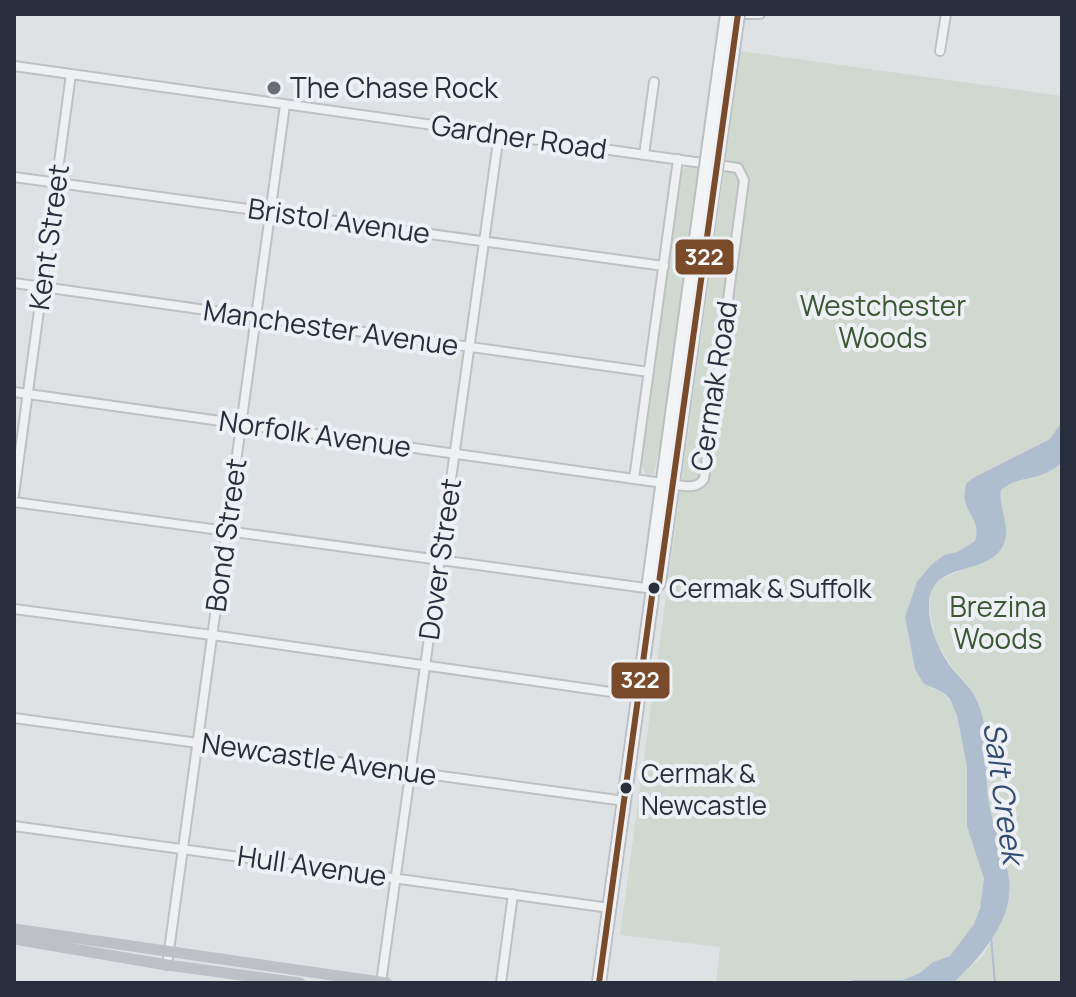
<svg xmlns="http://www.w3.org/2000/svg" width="1076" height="997" viewBox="0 0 1076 997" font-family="Manrope,sans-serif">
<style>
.green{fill:#d0d9d0}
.water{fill:#aebecf}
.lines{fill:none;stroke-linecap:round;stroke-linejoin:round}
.stream{stroke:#aebecf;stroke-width:2}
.street-casing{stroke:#bec0c3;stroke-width:12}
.primary-casing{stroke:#bcbfc2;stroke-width:16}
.street{stroke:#eff0f1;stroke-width:8}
.secondary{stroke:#bdc0c4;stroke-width:11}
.primary{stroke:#f3f4f5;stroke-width:12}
.primary-bridge-casing{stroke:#bcbfc2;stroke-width:16;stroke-linecap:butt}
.primary-bridge{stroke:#f3f4f5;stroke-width:12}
.bus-1-casing{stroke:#edf0f5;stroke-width:12}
.bus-1{stroke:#7a4b2a;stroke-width:6}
.poi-dot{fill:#676e78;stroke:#edf0f5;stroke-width:3}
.bus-dot{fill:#272f3d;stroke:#edf0f5;stroke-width:3}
.labels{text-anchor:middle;stroke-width:8;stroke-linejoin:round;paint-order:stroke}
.bus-label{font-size:26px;fill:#272f3d;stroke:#edf0f5;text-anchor:start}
.poi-label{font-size:28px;fill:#272f3d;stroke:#edf0f5;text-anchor:start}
.street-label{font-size:28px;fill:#272f3d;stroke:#edf0f5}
.park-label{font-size:28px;fill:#3b5835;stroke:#edf0f5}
.water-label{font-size:30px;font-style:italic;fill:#324c70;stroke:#edf0f5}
.line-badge{stroke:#edf0f5;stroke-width:3}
.badge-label{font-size:22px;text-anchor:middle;font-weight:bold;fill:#fff}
</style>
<rect width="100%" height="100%" fill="#dfe2e5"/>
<!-- green -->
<path class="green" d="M740,51L1062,96V421L1050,439L973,478L964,501C973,515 980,524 975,541L957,552L944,555L905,617L915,669L933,689L944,693L955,708L967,767V826L984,879L983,895L974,924L950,956L933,962L920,973L903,980H853L843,983H716L720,947L620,935Z
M694,166L700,167L665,422L654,474L647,475L640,463L680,175L685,168Z
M1062,461V983H953L983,956L999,926L1010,896L1009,879L991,822L985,767L988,738L967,684L954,670L936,641L929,608L931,588L940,580L959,571L1006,522L1001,512V490C1019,474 1045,482 1062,461Z"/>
<!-- water -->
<path class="water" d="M1062,421L1060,464C1041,482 1017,475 1001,490C998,510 1014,530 1001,549C983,576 931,561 929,604C928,627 940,654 955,672C963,681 972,689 977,701C991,732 984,763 988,797C991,825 1005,851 1009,879C1015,918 980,959 953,983H843L853,980H903L920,973L933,962L950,956L974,924L980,908L984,879L967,826V767L957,716L950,699L944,693L923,683L915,669L905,617L917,582L930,566L944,555L957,552L975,541C980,523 971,519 966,504C963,498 965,490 966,484L973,478L1050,439Z"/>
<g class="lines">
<!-- stream -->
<path class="stream" d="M991,936L995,983"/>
<defs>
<path id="street" d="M738,14H760
M940,51L946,14
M14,66L738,168L744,180L704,479C696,490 684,486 673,484
M644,155L654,82
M14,177L664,266
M14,283L649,372
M14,392L663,483
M634,479L678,159
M14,495L71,74
M14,502L653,589
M14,609L212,635L639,696
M14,718L625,801
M14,826L610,908
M167,965L285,105
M381,983L499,134
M501,983L513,894"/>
<path id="primary" d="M653,589L649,582L702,195
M599,983L653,589L659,583L712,196"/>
</defs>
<!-- street casing -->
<use href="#street" class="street-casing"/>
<!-- primary casing -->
<use href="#primary" class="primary-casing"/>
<!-- street -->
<use href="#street" class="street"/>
<!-- secondary -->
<path class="secondary" d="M14,929L387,983
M14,939L167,965L300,983"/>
<!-- primary -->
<use href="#primary" class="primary"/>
<defs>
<path id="primary-bridge" d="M702,195L727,14
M712,196L738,14"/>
</defs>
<!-- primary-bridge casing -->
<use href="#primary-bridge" class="primary-bridge-casing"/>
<!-- primary-bridge -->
<use href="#primary-bridge" class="primary-bridge"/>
<defs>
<path id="bus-1" d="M599,983L653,589L659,583L738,14"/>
</defs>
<!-- bus-1 casing -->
<use href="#bus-1" class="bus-1-casing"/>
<!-- bus-1 -->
<use href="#bus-1" class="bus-1"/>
</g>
<!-- markers -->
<circle class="poi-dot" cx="274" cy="88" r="8"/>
<g class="bus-dot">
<circle cx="654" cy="588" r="7"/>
<circle cx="626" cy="788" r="7"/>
</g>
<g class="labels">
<!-- bus labels -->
<g class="bus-label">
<text x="669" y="598">Cermak &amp; Suffolk</text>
<text x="641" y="783">Cermak &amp;<tspan x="641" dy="32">Newcastle</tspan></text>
</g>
<!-- poi labels -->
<g class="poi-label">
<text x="290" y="98">The Chase Rock</text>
</g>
<!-- street labels -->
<g class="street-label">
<text transform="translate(519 137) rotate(8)" y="10">Gardner Road</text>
<text transform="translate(339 221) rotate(8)" y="10">Bristol Avenue</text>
<text transform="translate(49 237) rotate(-82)" y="10">Kent Street</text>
<text transform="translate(331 328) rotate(8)" y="10">Manchester Avenue</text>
<text transform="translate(714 386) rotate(-81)" y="10">Cermak Road</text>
<text transform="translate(315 434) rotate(8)" y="10">Norfolk Avenue</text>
<text transform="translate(226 535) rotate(-82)" y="10">Bond Street</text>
<text transform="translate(440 559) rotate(-82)" y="10">Dover Street</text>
<text transform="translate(319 759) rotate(8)" y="10">Newcastle Avenue</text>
<text transform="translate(312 866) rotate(8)" y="10">Hull Avenue</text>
</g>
<!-- park labels -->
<g class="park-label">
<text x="883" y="316">Westchester<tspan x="883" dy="32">Woods</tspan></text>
<text x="998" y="617">Brezina<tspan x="998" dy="32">Woods</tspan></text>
</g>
<!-- water labels -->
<g class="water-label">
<text transform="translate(1003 793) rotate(82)" y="10">Salt Creek</text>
</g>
</g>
<g class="line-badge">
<rect x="674" y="238" width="61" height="38" rx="8" fill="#7a4b2a"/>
<rect x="610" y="661" width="61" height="39" rx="8" fill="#7a4b2a"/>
</g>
<g class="badge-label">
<text x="704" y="265">322</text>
<text x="640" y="688">322</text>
</g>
<!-- border -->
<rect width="1076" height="997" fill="none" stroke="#272f3d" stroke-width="32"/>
</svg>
